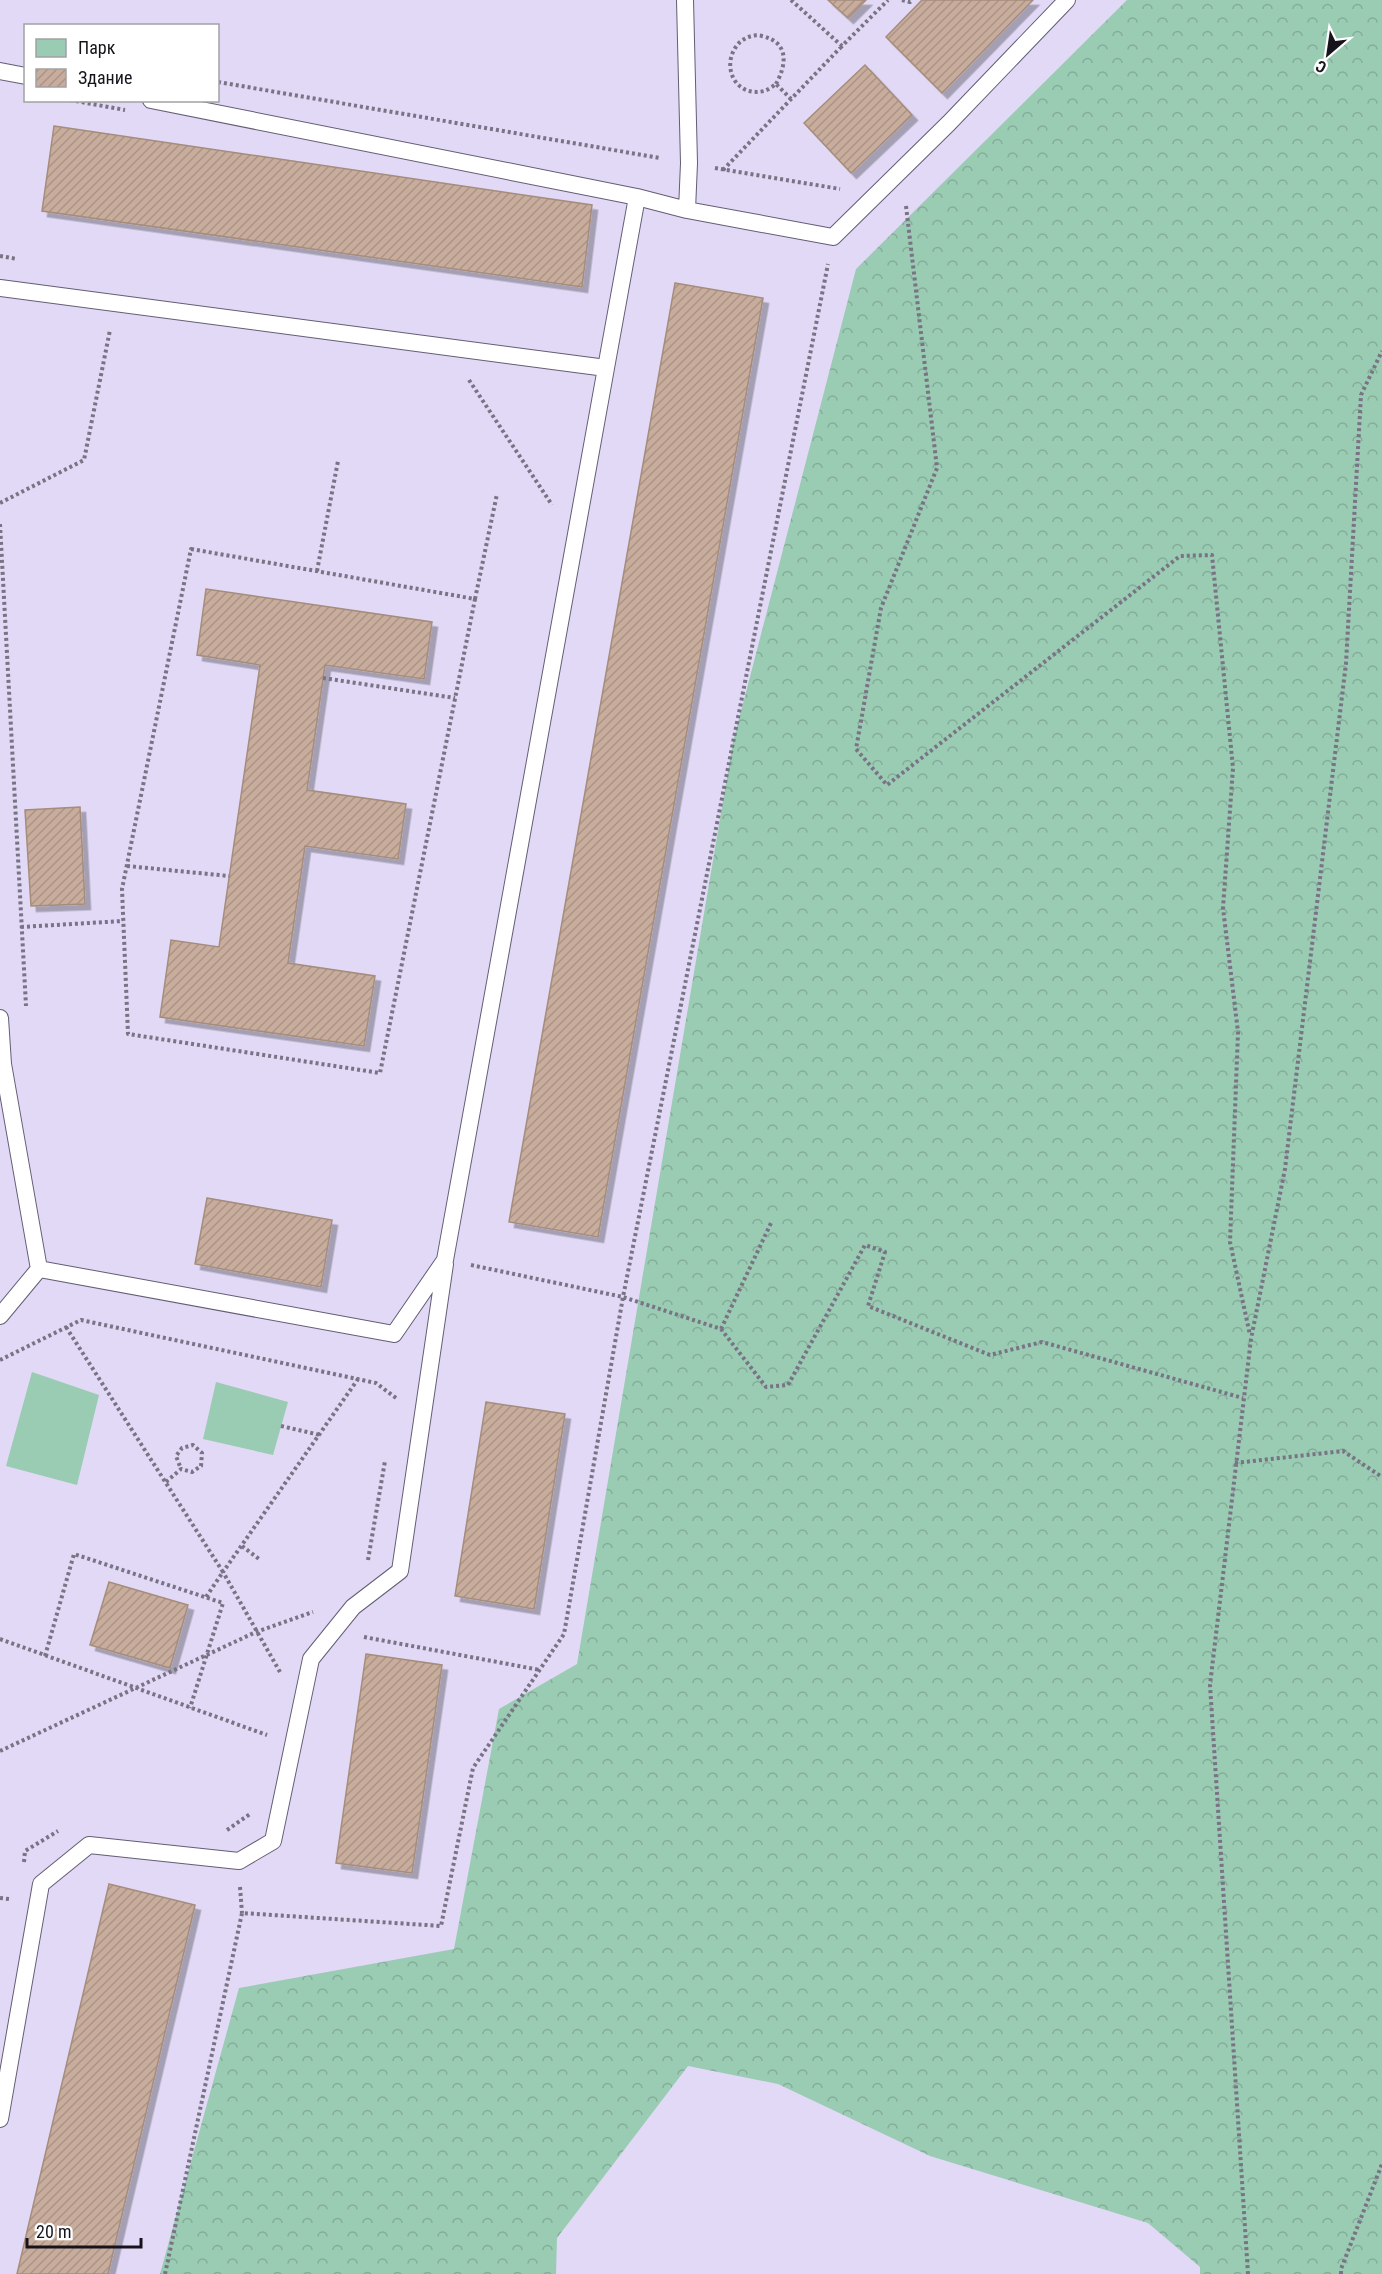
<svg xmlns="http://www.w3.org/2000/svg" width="1382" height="2274" viewBox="0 0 1382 2274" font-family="'Roboto Condensed',sans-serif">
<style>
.green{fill:#9acbb3}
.forest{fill:url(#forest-crowns)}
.building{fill:url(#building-hatch);stroke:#a68c7c;stroke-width:1.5;filter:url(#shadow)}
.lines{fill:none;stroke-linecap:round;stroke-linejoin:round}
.lane-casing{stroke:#645d75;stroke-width:18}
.path{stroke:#787385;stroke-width:4;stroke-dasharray:3 3;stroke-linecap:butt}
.lane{stroke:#fff;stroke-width:16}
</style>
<defs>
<pattern id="forest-crowns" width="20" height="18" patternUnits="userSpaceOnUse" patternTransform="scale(1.5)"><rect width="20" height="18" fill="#9acbb3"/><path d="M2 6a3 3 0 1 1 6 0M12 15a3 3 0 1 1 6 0" fill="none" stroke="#84ad99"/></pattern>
<pattern id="building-hatch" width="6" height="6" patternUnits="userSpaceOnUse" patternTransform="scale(1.5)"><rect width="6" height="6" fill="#c8ad9d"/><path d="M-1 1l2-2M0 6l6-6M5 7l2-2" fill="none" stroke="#ab9487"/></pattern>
<filter id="shadow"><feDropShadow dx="5.5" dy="5.5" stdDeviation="0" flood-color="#0004"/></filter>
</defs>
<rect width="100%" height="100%" fill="#e1d9f5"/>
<!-- green -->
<path class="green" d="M32,1372L99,1395L77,1485L6,1466Z
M216,1382L288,1402L273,1455L203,1439Z"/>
<!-- forest -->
<path class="forest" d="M1127,0H1382V2274H1200V2267L1148,2223L930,2156L778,2084L688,2066L557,2238L556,2274H160L239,1988L454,1949L499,1709L577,1664L733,742L856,269Z"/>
<!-- building -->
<path class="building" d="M828,0H866L848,18Z
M922,0H1033L942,93L886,37Z
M865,65L912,115L851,173L804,123Z
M54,126L592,205L582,287L42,211Z
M675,283L763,298L598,1237L509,1222Z
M206,589L432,622L424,679L325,665L307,790L406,804L398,859L305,846L288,963L375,976L364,1046L160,1017L171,940L219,947L260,665L197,655Z
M80,807L85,904L31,906L25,810Z
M207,1198L332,1220L321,1287L195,1264Z
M486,1402L565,1414L534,1609L455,1596Z
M109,1582L188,1605L170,1668L90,1645Z
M366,1654L442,1665L412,1873L336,1863Z
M109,1884L195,1905L108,2274H17Z"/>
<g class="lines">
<defs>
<path id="lane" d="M685,0L689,163L687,210
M0,71L26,76
M151,100L637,197L606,368
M637,197L687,210L833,237L949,123L1067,0
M0,288L606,368L445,1260L394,1334L39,1269
M0,1018L3,1064H0
M0,1316L39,1269L3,1064
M0,2119L41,1884L89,1845L239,1861L273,1841L311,1659L353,1607L400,1571L445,1264"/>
</defs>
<!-- lane casing -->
<use href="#lane" class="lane-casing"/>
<!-- path -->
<path class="path" d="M791,0L842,46L888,0
M902,0L910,2L912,0
M218,82L660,158
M776,84C787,64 789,42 762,36C754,34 746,37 740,42C719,63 734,98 764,91C768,90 773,86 776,84L791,99
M70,100L125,110
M715,168L840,189
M723,170L842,46
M906,206L937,468L881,608L856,749L887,785L1180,556L1212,555L1233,768L1223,908L1238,1032L1230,1242L1250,1335
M0,256L17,259
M469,380L552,505
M0,503L84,460L110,330
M0,524L26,1006
M191,549L475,599L380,1073L128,1034L122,889Z
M317,571L338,461
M475,599L497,494
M323,678L455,698
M127,866L229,876
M21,927L123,921
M471,1265L623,1297L721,1329L766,1387L788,1385L865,1245L885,1252L868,1306L990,1355L1042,1342L1243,1398
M66,1327L223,1572L206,1597
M721,1329L771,1223
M0,1360L81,1320L376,1383L396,1398
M281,1426L320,1435
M1235,1463L1343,1451L1382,1477
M166,1482L181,1469L192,1472L201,1466L202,1453L193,1445L182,1448L176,1456L181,1469
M242,1546L259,1559
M368,1560L385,1461
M364,1637L540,1670
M0,1639L267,1735
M45,1656L74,1554L223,1603L190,1708
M280,1672L223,1572L358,1379
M0,1751L256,1632L313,1612
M227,1830L250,1814
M24,1862L25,1851L58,1831
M240,1887L242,1913
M0,1898L9,1899
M165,2274L242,1913L441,1926L473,1768L564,1634L623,1297L828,264
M1248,2274L1210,1685L1251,1339L1285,1169L1346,663L1361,395L1382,351
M1341,2274V2269L1382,2164"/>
<!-- lane -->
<use href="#lane" class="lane"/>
</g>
<!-- legend -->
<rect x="24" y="24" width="195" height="78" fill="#ffffff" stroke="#a2a1a4" stroke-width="1.5"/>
<rect x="36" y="39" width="30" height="18" fill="#9acbb3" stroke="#a2a1a4" stroke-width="1.5"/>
<text x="78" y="54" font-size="18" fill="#16131c">Парк</text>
<rect x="36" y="69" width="30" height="18" fill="url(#building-hatch)" stroke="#a2a1a4" stroke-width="1.5"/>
<text x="78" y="84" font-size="18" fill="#16131c">Здание</text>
<!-- north arrow -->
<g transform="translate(1328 54) rotate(209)" stroke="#ffffff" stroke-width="4.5" paint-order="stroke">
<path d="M0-4.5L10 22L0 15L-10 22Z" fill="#16131c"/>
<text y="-9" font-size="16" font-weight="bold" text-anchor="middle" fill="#16131c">С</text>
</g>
<!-- scale -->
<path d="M27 2238v9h114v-9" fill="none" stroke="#16131c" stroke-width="3"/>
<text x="36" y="2238" font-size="18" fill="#16131c" stroke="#ffffff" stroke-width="4.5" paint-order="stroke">20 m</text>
</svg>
